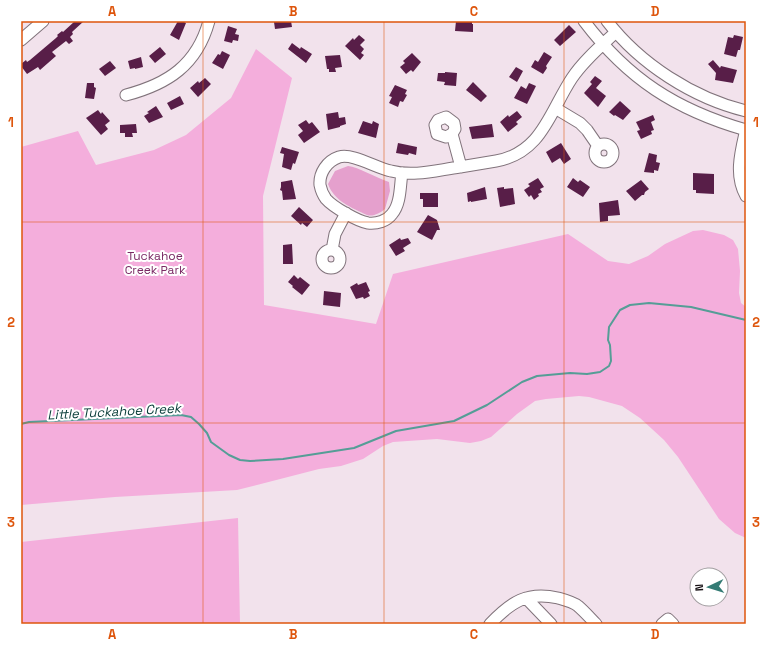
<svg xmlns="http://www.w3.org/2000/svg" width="767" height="645" viewBox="0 0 767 645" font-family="'Space Grotesk',sans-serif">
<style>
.green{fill:#f4aedc}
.forest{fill:#e5a0cd}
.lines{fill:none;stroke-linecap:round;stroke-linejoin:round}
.stream{stroke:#559d96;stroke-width:2}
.building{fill:#581e48}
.minor-casing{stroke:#81737b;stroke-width:13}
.minor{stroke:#fff;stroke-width:11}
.grid{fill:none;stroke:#de550c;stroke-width:1;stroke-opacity:0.55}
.labels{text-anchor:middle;stroke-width:4;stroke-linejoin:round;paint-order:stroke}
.park-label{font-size:12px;fill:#7a2a64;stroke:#fff}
.water-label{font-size:13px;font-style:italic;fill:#073b37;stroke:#fff}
.neatline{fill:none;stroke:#de550c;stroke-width:1.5}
.grid-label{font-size:13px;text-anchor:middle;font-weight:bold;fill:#de550c}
</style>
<rect width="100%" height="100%" fill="#f2e2ec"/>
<!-- green -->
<path class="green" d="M256,49L292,78L263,196L264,305L376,324L393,274L568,234L608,261L629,264L648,256L665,244L693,231L703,230L724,235L733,240L738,249L740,271L739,293L741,303L746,307V538L735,533L719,519L678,457L664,440L640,418L622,406L589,397L579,396L546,399L535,401L517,414L491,437L481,441L470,443L437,439L393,442L383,446L363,459L341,466L319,469L237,490L115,497L21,505V147L78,131L96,165L154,150L186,135L231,98Z
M238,518L240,624H21V542Z"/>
<!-- forest -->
<path class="forest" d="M348,166C358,167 377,178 389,182L390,191L385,209C380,213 373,217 367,215C352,208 334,201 328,184L335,171Z"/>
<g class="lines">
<!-- stream -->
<path class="stream" d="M21,424L29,422L181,415L191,417L199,424L207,433L211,442L229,455L240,460L250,461L283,459L354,448L396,431L454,421L487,405L522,382L537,376L570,373L587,374L600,372L609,366L611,361L610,345L608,340L609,327L620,310L630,305L649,303L691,307L746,320"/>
</g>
<!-- building -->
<path class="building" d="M75,21H84L72,32L73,34L70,37L73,41L69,44L66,41L52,52L56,56L40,70L38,67L27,74L21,66V64L26,60L27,62L30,60L56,38L58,36L57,35L62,31L63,32Z
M178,21H182L186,23L179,40L170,35Z
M278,21H291L292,27L275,29L274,22Z
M456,21H472V24H473V32L455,31Z
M569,25L576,32L560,46L554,40Z
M228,26L237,29L235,34L239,35L238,41L233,40L232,43L224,41Z
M359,35L365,40L360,45L364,49L361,53L364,55L360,60L345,46L353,38L354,40Z
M734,35L743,37L740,50H738L736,57L724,54L728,37L733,38Z
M292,43L300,49L301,47L312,54L306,63L288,49Z
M160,47L166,54L155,63L149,56Z
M222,51L230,55L223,69L212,63L218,54L220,55Z
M544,52L552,57L546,66L547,68L543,74L531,67L535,60L538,62Z
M412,53L421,62L413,72L411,70L406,74L400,67L405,63L403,61Z
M340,55L342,67L335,68L336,72H329V69H327L325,56Z
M141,57L143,67L135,69V68L130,69L128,61Z
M713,60L720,68L721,66L737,70L733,83L715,80L716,73L708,64Z
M110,61L116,68L105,76L99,69Z
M516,67L523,71L517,82L509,77Z
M445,72L457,73L456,86L444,85L445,82L437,81L438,73H445Z
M595,76L602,81L596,88L606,96L598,107L584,93L592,84L590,82Z
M205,78L211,84L198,97L190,88L198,81L199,83Z
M473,82L487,96L481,102L466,90Z
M87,83H94V87L96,88L94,99L85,98Z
M529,83L536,86L527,104L514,98L521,86L526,89Z
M395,85L407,90L405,94L407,95L403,102L400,101L398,107L389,103L392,97L389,96Z
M180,96L184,104L171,110L167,103Z
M620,101L631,111L623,120L615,115L614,116L609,112Z
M156,106L163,117L149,123L144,116L149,113L147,112Z
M98,110L101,114L102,112L110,121L105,125L108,129L101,135L86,118Z
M517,111L522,117L516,122L518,124L508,132L500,122L508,115L509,117Z
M338,112L339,118L345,117L346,124L340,126V127L328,130L326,114Z
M653,115L655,120L651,122L654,130L651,131L652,134L641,139L637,131L640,130L636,122Z
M306,120L309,124L312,122L320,132L304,143L298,135L303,131L298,125Z
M363,121L372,124L373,121L379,124L376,138L358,133Z
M136,124L137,133H132L133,137H125V133H120V125Z
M492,124L494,137L472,139L469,127Z
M398,143L417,147L416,155L409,153L408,155L396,153Z
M561,143L571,159L564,164L560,158L552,163L546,152Z
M282,147L299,152L295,164L293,163L291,170L282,167L284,154L280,153Z
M649,153L657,155L656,162L660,163L658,171L654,170V173L644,172Z
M693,173L714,174V194L696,193V190H693Z
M538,178L544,187L540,189L542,192L538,194L539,196L534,200L531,195L529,197L524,190L530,186L528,184Z
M573,178L578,182L580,180L590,187L583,197L567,187Z
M292,180L296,199L283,200L282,191L280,190L281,187V182Z
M641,180L649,189L645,192L644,195H642L635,201L626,191Z
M485,187L487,199L471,202V201L468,202L467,193Z
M504,187V189L513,188L515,204L500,207L497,188Z
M420,193H438V207H423V199H420Z
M618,200L620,215L608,216V221L600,222L599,203Z
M299,207L313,220L307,227L302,223L301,225L291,216Z
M428,215L437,220L440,230H437L432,240L417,232Z
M400,238L401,240L408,238L411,243L403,248L405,251L396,256L389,245Z
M292,244L293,264H283V245Z
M294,275L298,279L300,277L310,285L302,295L292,287L293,286L288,282Z
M366,282L370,291L368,292L370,296L364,299L363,297L356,299L350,287L357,283L358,285Z
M324,291L341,293L340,307L323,305Z"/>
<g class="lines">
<defs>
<path id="minor" d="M584,21C628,79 676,110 746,130
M607,21C640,64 693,98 746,111
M21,40L43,21
M126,95C168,84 197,65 209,21
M555,108L580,123L587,130L598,146
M746,129C741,151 734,175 746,196
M452,134L446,137L437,134L435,125L438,120L446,117L454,123L455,129L452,134L461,167
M595 153a9 9 0 1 1 18 0a9 9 0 1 1-18 0Z
M402,173C400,185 401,204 392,214C387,221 377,224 368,223C357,221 333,207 326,199C323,195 321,190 320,185C319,173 327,161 339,157C353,153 376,168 391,171C414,177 437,170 460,167C472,165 484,163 496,161C542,153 550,111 572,78C584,60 601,46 616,32
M332,250L335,234L346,213
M322 259a9 9 0 1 1 18 0a9 9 0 1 1-18 0Z
M526,598L551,624
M490,624C511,602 527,591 558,598C565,600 573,602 578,606C585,612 590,618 596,624
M662,624L668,619L673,624"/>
</defs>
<!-- minor casing -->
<use href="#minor" class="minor-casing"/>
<!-- minor -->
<use href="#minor" class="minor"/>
</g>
<!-- grid -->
<path class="grid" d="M203,21V624M384,21V624M564,21V624M21,222H746M21,423H746"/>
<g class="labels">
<!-- park labels -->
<g class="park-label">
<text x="155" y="260">Tuckahoe<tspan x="155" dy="14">Creek Park</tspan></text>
</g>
<!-- water labels -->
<g class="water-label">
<text transform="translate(114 411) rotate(-3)" y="5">Little Tuckahoe Creek</text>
</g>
</g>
<!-- border -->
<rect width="767" height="645" fill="none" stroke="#ffffff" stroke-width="44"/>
<!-- north arrow -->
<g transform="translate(709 587) rotate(266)"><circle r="19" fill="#ffffff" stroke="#a29fa1"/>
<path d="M0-3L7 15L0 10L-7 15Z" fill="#347b74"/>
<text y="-6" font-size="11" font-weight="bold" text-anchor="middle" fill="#161014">N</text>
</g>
<rect x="22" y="22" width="723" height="601" class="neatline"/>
<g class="grid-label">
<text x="112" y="16">A</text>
<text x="293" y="16">B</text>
<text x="474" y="16">C</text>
<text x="655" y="16">D</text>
<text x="11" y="127">1</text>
<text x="756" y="127">1</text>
<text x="11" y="327">2</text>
<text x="756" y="327">2</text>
<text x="11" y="527">3</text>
<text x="756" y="527">3</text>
<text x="112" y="639">A</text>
<text x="293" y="639">B</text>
<text x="474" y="639">C</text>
<text x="655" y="639">D</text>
</g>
</svg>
